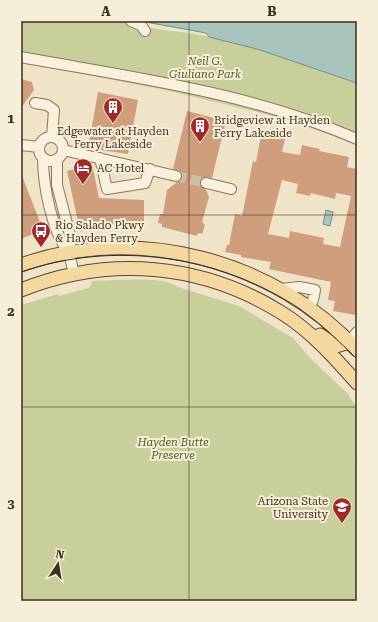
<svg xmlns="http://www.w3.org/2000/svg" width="378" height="622" viewBox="0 0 378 622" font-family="'Roboto Serif',serif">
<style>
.green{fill:#c9cf9b}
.water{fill:#a9c4bc;stroke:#6f938a}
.building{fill:#cf9f7d;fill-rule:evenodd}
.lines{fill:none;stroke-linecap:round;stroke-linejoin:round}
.minor-tunnel{stroke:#ccc0a6;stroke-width:10;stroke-dasharray:10 5;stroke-linecap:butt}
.minor-casing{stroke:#8d765c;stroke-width:12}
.major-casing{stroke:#5b4430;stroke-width:15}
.minor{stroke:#faf1dc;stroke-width:10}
.major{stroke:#f3d9a0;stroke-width:13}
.tram{stroke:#3d2e20;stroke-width:1}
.grid{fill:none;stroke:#3d2e20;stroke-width:1;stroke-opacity:0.55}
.labels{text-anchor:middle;stroke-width:4;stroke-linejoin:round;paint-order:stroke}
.park-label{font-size:11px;font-style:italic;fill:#4d5a26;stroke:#f7eed8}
.poi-label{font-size:11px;fill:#3d2e20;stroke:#f7eed8;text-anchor:start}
.neatline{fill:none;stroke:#3d2e20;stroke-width:1.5}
.grid-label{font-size:13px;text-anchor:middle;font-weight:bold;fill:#3d2e20}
</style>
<rect width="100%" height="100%" fill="#f0e4c8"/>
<!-- green -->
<path class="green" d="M21,21H123C151,31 181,30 210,37C260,48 309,65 357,83V139L291,120L165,90L21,62Z
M116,280C132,280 165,277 178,287L239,306L293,338L309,357L348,394L357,408V459L354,457L357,460V601H21V305L58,294L59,296L89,288L93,281Z"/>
<!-- water -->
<path class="water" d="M140,21H357V83L257,49L209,37L206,33Z
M326,210L333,212L330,226L323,224Z"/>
<!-- building -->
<path class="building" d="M21,79L32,82L34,90L21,108Z
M98,92L138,100L128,154L88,148Z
M187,111L226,121L212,178L205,177L200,181V185L206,190L209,197L202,222L205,225L202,234L198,233L197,236L162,227V224L158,223L160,214H163L167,190L182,178L181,172L173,169Z
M262,130L286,135L282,152L300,155L302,145L320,149L319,151L349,157L347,167L357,169V305L355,315L333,311L335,301L328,300L331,282L269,269L271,262L241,257V255L225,252L227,245H229L235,214L242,216L253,161L256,162ZM282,180L298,184L296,193L310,196L311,193L335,199L336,193L351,196L340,247L323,244L324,238L290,231L289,238L268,234Z
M85,162L92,163L99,198L144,200V223L140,225L78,222L67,171L78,168L77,163Z
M21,173L43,230L21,239Z"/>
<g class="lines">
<!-- minor-tunnel -->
<path class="minor-tunnel" d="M176,176L206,183"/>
<defs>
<path id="minor" d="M131,21L141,25L145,31
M21,57C136,78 248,92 357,139
M35,103L47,105L54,110L52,137
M39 149a12 12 0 1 1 24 0a12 12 0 1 1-24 0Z
M21,145L39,147
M63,150L176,176
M43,158C43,186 52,231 69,253
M100,158L107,189L145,183L150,169
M57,159V185L71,239L69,253L74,274
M206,183L231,189
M281,289L299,287L315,290L313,300L309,308
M349,342L357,332"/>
<path id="major" d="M21,265C136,223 275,260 357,350
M21,290C109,255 202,263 282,313C311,331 335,358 357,383
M320,335L336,346L349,342"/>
</defs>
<!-- minor casing -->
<use href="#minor" class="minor-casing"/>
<!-- major casing -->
<use href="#major" class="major-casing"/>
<!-- minor -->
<use href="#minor" class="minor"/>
<!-- major -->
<use href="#major" class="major"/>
<!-- tram -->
<path class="tram" d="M21,272C113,240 219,255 300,309C321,324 339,341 357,359"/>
</g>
<!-- grid -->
<path class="grid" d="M189,21V601M21,215H357M21,407H357"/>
<!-- icons -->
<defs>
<symbol id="building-pin" viewBox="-11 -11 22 30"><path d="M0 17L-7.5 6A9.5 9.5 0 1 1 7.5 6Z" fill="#9e2a2b" stroke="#f7eed8"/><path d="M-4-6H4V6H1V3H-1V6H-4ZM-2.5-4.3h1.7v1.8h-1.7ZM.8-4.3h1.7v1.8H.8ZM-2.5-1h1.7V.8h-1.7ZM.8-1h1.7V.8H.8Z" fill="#fff"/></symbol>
<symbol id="hotel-pin" viewBox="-11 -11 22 30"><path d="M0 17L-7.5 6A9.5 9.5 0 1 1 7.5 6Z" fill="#9e2a2b" stroke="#f7eed8"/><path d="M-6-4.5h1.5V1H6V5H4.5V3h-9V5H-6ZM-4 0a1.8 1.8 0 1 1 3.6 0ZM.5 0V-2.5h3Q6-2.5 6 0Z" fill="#fff"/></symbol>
<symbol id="bus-pin" viewBox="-11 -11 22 30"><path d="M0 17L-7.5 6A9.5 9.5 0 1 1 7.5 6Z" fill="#9e2a2b" stroke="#f7eed8"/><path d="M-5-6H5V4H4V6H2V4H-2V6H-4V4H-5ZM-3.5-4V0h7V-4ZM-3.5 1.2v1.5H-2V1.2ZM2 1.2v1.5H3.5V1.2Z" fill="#fff"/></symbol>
<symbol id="university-pin" viewBox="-11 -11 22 30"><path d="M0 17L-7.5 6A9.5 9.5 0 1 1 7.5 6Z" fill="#9e2a2b" stroke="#f7eed8"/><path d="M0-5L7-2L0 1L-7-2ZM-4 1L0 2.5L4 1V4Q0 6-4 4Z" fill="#fff"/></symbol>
</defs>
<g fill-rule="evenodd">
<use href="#building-pin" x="102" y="96" width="22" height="30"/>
<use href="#building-pin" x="189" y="115" width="22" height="30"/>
<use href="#hotel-pin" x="72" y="157" width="22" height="30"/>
<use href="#bus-pin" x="30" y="220" width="22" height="30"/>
<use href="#university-pin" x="331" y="496" width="22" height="30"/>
</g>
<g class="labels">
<!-- park labels -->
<g class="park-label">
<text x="205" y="65">Neil G.<tspan x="205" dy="13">Giuliano Park</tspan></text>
<text x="173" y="446">Hayden Butte<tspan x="173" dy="13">Preserve</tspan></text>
</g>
<!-- poi labels -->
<g class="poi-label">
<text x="214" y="124">Bridgeview at Hayden<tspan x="214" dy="13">Ferry Lakeside</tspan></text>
<text x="113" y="135" text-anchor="middle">Edgewater at Hayden<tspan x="113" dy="13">Ferry Lakeside</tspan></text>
<text x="97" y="172">AC Hotel</text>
<text x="55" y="229">Rio Salado Pkwy<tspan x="55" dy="13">&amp; Hayden Ferry</tspan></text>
<text x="328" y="505" text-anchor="end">Arizona State<tspan x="328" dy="13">University</tspan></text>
</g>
</g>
<!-- border -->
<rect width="378" height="622" fill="none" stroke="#f7eed8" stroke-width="44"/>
<!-- north arrow -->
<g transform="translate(58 564) rotate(12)" stroke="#f7eed8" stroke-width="3" paint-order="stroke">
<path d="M0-3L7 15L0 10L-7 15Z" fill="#3d2e20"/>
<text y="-6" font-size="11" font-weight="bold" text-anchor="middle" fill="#3d2e20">N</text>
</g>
<rect x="22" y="22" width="334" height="578" class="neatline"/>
<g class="grid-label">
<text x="106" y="16">A</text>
<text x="272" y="16">B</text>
<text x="11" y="123">1</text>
<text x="11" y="316">2</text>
<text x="11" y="508">3</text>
</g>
</svg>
